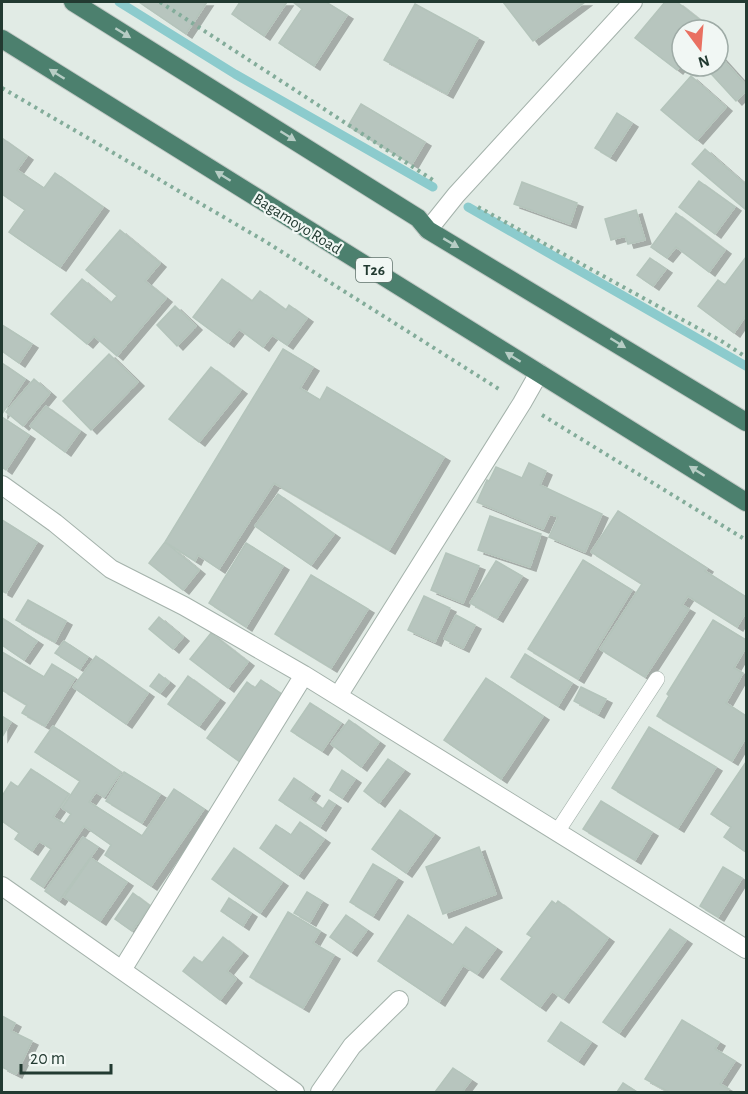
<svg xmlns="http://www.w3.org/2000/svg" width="748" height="1094" viewBox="0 0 748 1094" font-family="'Alegreya Sans',sans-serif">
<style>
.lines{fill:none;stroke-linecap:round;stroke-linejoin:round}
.stream{stroke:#8ccbcd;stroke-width:9}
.building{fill:#b7c5be;stroke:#b4c4bb;stroke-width:1.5;filter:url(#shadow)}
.service-casing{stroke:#a4b2ab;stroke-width:16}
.minor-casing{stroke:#a4b2ab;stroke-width:20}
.trunk-casing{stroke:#c1c8c5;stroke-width:20}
.path{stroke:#83ac9a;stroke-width:4;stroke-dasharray:3 4.5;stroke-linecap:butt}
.service{stroke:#fff;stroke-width:15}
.minor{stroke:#fff;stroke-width:18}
.trunk{stroke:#4c806e;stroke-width:18}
.oneway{fill:#b7cdc5}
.labels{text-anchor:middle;stroke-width:4.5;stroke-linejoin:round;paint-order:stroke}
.shield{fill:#f1f7f4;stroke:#60736c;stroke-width:1.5}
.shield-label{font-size:15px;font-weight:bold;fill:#223a31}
.street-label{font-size:16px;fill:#223a31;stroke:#f1f7f4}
</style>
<defs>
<filter id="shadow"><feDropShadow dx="6" dy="4" stdDeviation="0" flood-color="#0004"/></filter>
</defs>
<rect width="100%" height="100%" fill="#e1ebe5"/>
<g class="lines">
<!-- stream -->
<path class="stream" d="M119,2L235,74L433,187
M468,207L746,366"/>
</g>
<!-- building -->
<path class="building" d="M139,2H207L186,34Z
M240,2H287L264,36L232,14Z
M293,2H326L347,15L314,66L279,43L302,9Z
M503,2H585L533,41Z
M665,2H677L710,28L682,30V63L677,70L635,38Z
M415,4L478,38L447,94L384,60Z
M718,54L746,85V91L736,101L704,66H718Z
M691,76L726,107L697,140L661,110Z
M361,104L425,142L412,164L348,126Z
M617,113L632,123L610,157L595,148Z
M2,138L27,156L17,170L44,188L55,173L103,207L60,267L9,232L25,210L2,194Z
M705,149L746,185V207L745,209L692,164Z
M699,181L735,207L715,234L679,207Z
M522,182L577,203L570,224L514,204Z
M636,210L645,240L628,244L625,236L611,240L605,219Z
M676,213L725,250L709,272L676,247L667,258L651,247Z
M120,230L160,263L145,281L166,298L117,356L94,336L87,344L51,314L82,279L111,303L117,296L86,270Z
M746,257V315L734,333L698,306L718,280L725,285Z
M650,258L666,269L653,286L637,275Z
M222,279L252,301L260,291L286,310L289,305L307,318L287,345L272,335L263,347L239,329L228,343L193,317Z
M175,306L196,326L177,346L157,325Z
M2,325L32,344L19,363L2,351Z
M283,349L313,367L300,388L320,400L327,387L444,457L389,550L274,483L219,569L198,555L195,561L165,542Z
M109,354L138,382L91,430L63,401Z
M2,363L25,379L2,414Z
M211,367L241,390L199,442L169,419Z
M34,379L50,393L23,426L6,412Z
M46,406L80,431L65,452L30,426Z
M2,417L29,435L6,470L2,467Z
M529,463L546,471L540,485L602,514L585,552L549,537L558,517L550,514L543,529L477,502L487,480L489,481L496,467L522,478Z
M278,494L334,534L311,565L255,526Z
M618,511L707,568L705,571L746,597V612L737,627L688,596L682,605L689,609L645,677L600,649L642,584L591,552Z
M490,516L541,534L530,567L478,550Z
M2,520L37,542L6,593L2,591Z
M165,542L199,570L183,590L149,563Z
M246,543L283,566L246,627L209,603Z
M446,553L479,566L463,603L431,590Z
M583,560L632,590L578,679L528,649Z
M496,561L522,576L497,618L470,603Z
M311,575L368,609L331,668L275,634Z
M424,596L450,608L435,642L408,630Z
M28,600L66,621L55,642L16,620Z
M456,615L475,625L463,648L444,639Z
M159,617L183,637L173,649L149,629Z
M2,618L37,641L24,660L2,645Z
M713,620L746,640V647L734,668L743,673L726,703L746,716V737L732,761L657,716L669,696L667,694Z
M211,633L248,662L228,688L190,659Z
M64,641L88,657L80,669L55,653Z
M2,652L44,677L52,664L75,678L45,726L22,713L27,705L2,690Z
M525,654L572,683L558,706L511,677Z
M96,656L148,693L126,724L73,687Z
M159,674L169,682L160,693L150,686Z
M188,676L219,699L199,726L168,704Z
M486,678L543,716L501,779L444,740Z
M261,680L286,697L240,762L207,738L247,682L255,688Z
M581,687L606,699L598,714L574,701Z
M310,703L341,723L322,751L291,731Z
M2,716L11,722L2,737Z
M349,720L379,742L361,767L331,744Z
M53,726L121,772L104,797L96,792L89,802L142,836L174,789L204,809L151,886L105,855L111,845L84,826L43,887L31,879L51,849L39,841L32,851L15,839L19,833L2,821V796L11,782L18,787L31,769L69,794L53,817L64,824L71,814L62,808L80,781L35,752Z
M649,727L716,767L678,828L612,788Z
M388,759L404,770L379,803L364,791Z
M746,762V852L724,837L731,827L711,814Z
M342,770L355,779L342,798L330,790Z
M124,772L160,794L142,823L106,801Z
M294,778L314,792L309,799L323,809L329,800L335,804L320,827L279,800Z
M601,801L652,832L635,860L583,829Z
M400,810L434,834L406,873L372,849Z
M300,822L324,839L298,875L260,848L276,825L291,835Z
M83,837L98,847L59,901L45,891Z
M479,847L496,894L443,914L426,867Z
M234,848L282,882L260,913L212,879Z
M91,858L127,882L100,921L64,897Z
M373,864L397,878L373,916L350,902Z
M723,867L742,878L718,917L700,906Z
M307,892L322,901L310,922L294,913Z
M133,893L150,906L132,931L115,919Z
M229,898L251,913L243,926L221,911Z
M552,901L556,904L558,901L608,938L563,999L552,991L540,1007L501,979L532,937L527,934Z
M288,912L320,931L313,943L334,955L303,1008L250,977Z
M346,915L367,930L351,952L330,937Z
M408,915L453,945L466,927L496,948L477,974L463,965L439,1002L378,961Z
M670,929L686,940L619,1033L603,1022Z
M223,937L242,952L227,971L236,979L220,1000L183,971L194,957L202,963Z
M2,1016L15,1023L11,1031L32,1041L16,1074L2,1067Z
M682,1020L719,1042L715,1049L735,1061L720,1084L729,1089L726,1092H669L645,1079Z
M561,1022L591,1042L578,1061L548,1041Z
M453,1068L471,1080L462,1092H435Z
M623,1083L637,1092H617Z"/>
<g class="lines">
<defs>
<path id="service" d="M557,832L657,679"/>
<path id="minor" d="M428,230L456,195L633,2
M2,485L55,523L111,569L184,606L304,675L746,949
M338,696L522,403L539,373
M2,886L295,1092
M122,970L304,675
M320,1092L352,1046L399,1000"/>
<path id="trunk" d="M73,2L418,218L428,230L746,422
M2,39L746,502"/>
</defs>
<!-- service casing -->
<use href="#service" class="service-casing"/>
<!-- minor casing -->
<use href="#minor" class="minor-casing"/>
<!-- trunk casing -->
<use href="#trunk" class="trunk-casing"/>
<!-- path -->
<path class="path" d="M160,2L436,182
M2,88L263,240L502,391
M478,207L723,342L746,357
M542,415L746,540"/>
<!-- service -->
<use href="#service" class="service"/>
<!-- minor -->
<use href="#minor" class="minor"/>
<!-- trunk -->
<use href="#trunk" class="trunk"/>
</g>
<!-- one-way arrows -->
<defs><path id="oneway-solid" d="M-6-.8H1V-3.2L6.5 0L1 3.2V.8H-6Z" transform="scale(1.5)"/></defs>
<g class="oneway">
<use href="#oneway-solid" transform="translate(123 33) rotate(32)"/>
<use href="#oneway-solid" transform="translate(57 74) rotate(-148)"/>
<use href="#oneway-solid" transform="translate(288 136) rotate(32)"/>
<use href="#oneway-solid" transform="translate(223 176) rotate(-148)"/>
<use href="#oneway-solid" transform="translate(451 243) rotate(31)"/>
<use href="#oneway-solid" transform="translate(618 343) rotate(32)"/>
<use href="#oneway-solid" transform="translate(513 357) rotate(-148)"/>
<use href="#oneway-solid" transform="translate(697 471) rotate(-148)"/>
</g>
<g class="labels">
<!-- shield labels -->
<rect class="shield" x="356" y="258" width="36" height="24" rx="4.5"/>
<g class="shield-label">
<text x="374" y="275">T26</text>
</g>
<!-- street labels -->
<g class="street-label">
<text transform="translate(298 223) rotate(32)" y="6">Bagamoyo Road</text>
</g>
</g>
<!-- border -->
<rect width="748" height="1094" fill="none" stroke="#223a31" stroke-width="6"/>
<!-- north arrow -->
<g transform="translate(700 48) rotate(164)"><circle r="28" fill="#f1f7f4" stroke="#9eaba6" stroke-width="1.5"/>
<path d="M0-4.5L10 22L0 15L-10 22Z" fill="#e97061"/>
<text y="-9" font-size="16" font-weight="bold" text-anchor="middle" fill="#223a31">N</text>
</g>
<!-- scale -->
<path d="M21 1064v9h90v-9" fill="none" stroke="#223a31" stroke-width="3"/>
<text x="30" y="1064" font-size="18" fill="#223a31" stroke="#f1f7f4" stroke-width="4.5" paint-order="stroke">20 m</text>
</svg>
